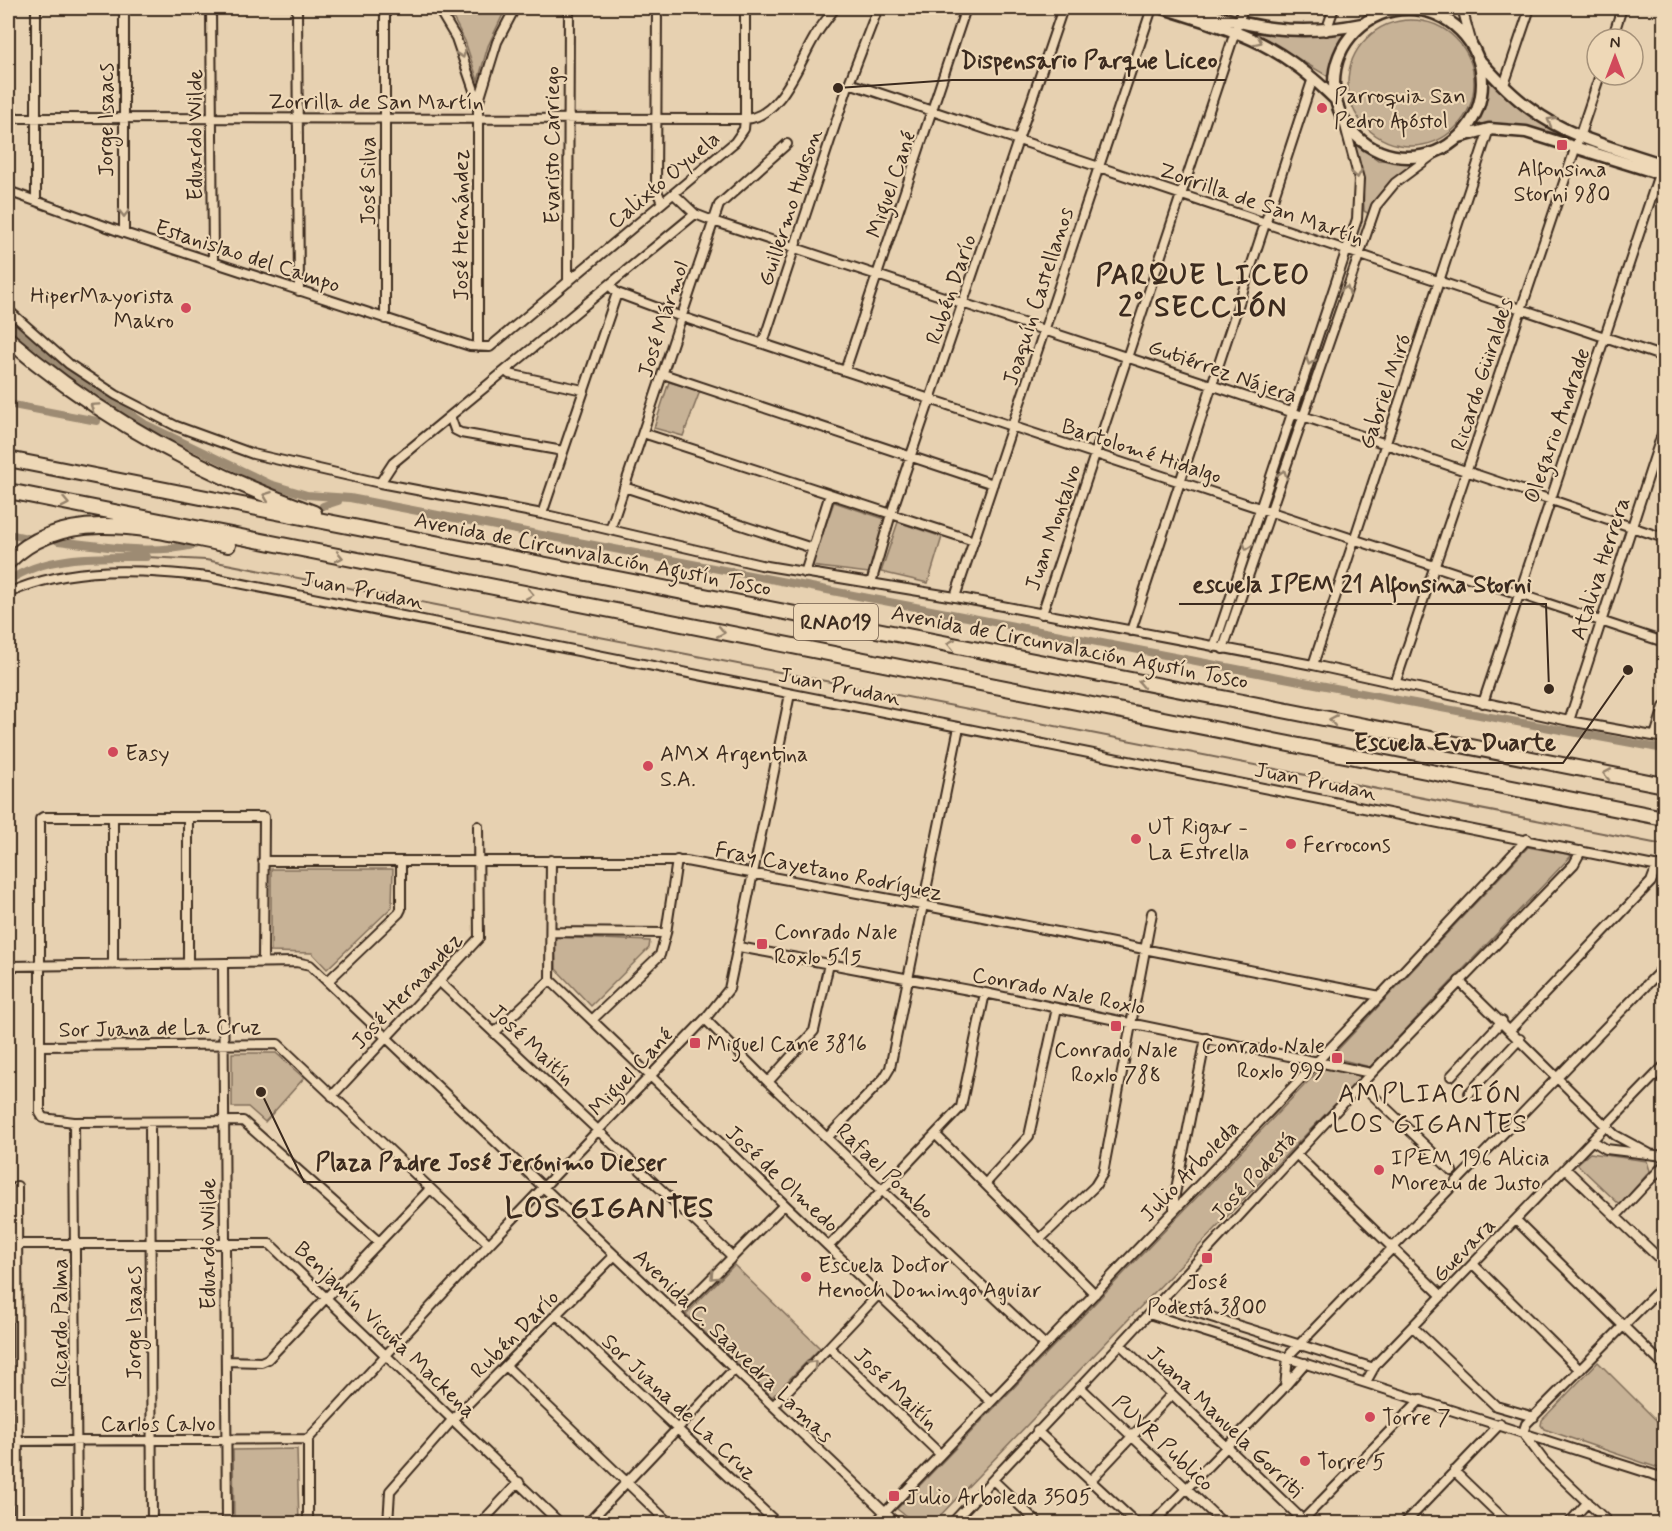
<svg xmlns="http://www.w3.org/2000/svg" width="1672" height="1531" viewBox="0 0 1672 1531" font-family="Mynerve,sans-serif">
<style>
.green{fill:#c7b296;stroke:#816e5a;stroke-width:1.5}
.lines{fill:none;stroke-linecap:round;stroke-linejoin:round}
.stream{stroke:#766451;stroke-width:2}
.canal{stroke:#9d8b73;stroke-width:8}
.street-casing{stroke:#3b2a1e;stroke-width:12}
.secondary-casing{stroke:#3b2a1e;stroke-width:15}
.highway-casing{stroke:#3b2a1e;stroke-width:18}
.street{stroke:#eed8b7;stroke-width:8}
.secondary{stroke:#eed8b7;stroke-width:10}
.highway{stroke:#eed8b7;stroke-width:14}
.oneway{stroke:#94816a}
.poi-dot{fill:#d1495b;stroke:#eed8b7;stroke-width:2}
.labels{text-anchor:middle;stroke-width:4.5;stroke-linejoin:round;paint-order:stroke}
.shield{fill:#eed8b7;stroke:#715e4c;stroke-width:1.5}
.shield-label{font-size:21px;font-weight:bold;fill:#3b2a1e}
.poi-label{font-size:22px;fill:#3b2a1e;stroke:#eed8b7;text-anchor:start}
.street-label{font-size:22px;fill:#3b2a1e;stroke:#eed8b7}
.quarter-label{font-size:26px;letter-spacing:1.5px;fill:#3b2a1e;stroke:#eed8b7}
.district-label{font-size:28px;font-weight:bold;letter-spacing:1.5px;fill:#3b2a1e;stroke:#eed8b7}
.leader{fill:none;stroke:#3b2a1e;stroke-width:2}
.callout-dot{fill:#3b2a1e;stroke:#eed8b7;stroke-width:2}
.callout-label{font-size:24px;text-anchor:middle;font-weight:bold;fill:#3b2a1e;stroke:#eed8b7;stroke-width:4.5;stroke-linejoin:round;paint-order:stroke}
</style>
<rect width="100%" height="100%" fill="#e7d1b1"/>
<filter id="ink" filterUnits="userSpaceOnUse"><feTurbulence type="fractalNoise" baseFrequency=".0167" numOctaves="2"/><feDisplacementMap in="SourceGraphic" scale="12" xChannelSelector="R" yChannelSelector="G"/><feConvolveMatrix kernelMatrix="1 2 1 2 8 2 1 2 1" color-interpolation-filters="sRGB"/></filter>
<g filter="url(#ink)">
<!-- green -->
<path class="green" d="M448,8H506L488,46L478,81L465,41Z
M1348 83a63 63 0 1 1 126 0a63 63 0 1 1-126 0Z
M1248,29L1303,35L1349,32L1334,54L1329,77Z
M1485,71C1505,99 1534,116 1562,134L1504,124L1466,132C1483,114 1486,95 1485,71Z
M1355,143L1378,160L1418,161C1396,176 1382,190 1369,214L1364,211L1363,186Z
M669,382L700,391L683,436L654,428Z
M834,502L885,519L869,573L811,566Z
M898,522L942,537L928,583L881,572Z
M1528,847L1572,855L1370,1067L1331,1057Z
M271,869H393L392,907L327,969L312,953L271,952Z
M555,938V937L650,941L649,948L591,1006L556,969Z
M232,1053H276L304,1078L265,1122L248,1107H232Z
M1323,1066L1362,1076L933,1523H915L897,1509Z
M1590,1153L1647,1161L1650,1171L1620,1205L1577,1164Z
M734,1265L820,1348L772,1397L686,1314Z
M1598,1362L1664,1428V1470L1544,1429L1541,1425L1542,1420Z
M297,1449L299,1523H234L233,1450Z"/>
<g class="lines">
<!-- stream -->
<path class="stream" d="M146,557L206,560L1664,845"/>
<!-- canal -->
<path class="canal" d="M8,323L65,369L145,424L270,484L307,495L350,498L1398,700L1664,749
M8,404L97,421
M323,506L338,501
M8,534L27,538
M58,541C104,546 148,555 194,545
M8,581C47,554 100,557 146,557"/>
<defs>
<path id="street" d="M124,8V233
M211,8L213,262
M297,8L299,291
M385,8V319
M438,8L456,38L478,102
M657,8L656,188L662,203
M1462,8L1472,44
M1392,10L1396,8
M1326,31L1334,8
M1612,39L1622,8
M849,83L1664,357
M1504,85L1530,8
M8,118L745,119V8
M8,191L124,233L470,346L490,347L735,142L744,129L745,119C780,118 799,63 814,38C820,27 828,18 835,8
M674,194L695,214L713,221L1211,385L1664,538
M36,201V8
M568,282L569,8
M610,286L617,293L682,317L1664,642
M8,310L69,364L116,395L176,426L253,454L380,483L542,514L761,565L955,597L1313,665L1569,721L1664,738
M763,343L848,86L878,8
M478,347V104L497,42L515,8
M506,371L509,374L583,390
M845,371L966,8
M663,374L993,484
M450,416L455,430L461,433L563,451
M643,433L974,541
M380,483L393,463L695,214
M624,487L812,548
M542,514L617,293
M610,530L719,205L787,144
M805,573L830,494
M871,583L891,514L1063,8
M8,593C71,565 141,569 208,577L1664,868
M955,597L1152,8
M1042,614L1243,8
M1131,631L1313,78
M1214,647L1357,219L1359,179L1343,118
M1223,649L1376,206L1395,183L1438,151
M1313,665L1489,129
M1395,684L1600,75
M1483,703L1664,159
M1569,721L1664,428
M1655,736L1664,707
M113,817V965
M188,817V964
M263,861H686L922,905L1380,996
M551,932L666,933
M739,947L985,993L1371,1073
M263,962L264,817H43L40,819V1113L43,1118L74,1122L243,1121L379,1242
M223,964L227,1524
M8,966L296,962L310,965L897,1524
M550,980L991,1402
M328,981L399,913L401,909V861
M1459,981L1615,1135L1650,1154
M440,982L733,1257
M705,1019L768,1082L1045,1345
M592,1020L660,955L666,933L677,860
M1510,1030L1651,882L1657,866
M494,1033L550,980L551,860
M40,1046L278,1044L489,1244
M1451,1076L1502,1021
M768,1082L814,1031L829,964
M1361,1084L1452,1171
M1469,1093L1520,1039
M332,1096L479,938L478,826
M74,1122L77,1524
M150,1122L152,1524
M936,1135L1095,1294
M827,1138L884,1078L890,1068L959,727
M1593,1141L1606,1149L1664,1156
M1297,1155L1442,1296
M1566,1169L1664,1263
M985,1184L1029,1136L1057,1008
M17,1186L18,1524
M1174,1211V1199L1206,1038
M1617,1215L1664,1165
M1516,1220L1664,1366
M1040,1239L1095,1186L1103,1173L1152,913
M8,1244H270L561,1524
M829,1246L961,1107L985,993
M1473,1264L1580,1370
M1160,1301L1374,1368
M676,1314L784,1205
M1149,1314L1664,1478
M558,1316L778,1524
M1413,1327L1496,1406L1534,1417
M1121,1345L1307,1524
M829,1347L940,1454
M226,1361L261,1362L268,1359L430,1189
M507,1367L670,1524
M1366,1382L1376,1364L1664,1066
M1080,1387L1224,1524
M1285,1387L1288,1357L1291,1353L1664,967
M773,1406L878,1295
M1037,1431L1137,1524
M1523,1433L1526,1424L1664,1285
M1523,1433L1544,1461L1610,1524
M8,1441L308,1439
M1454,1471L1509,1524
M993,1480L1039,1524
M1091,1480L1171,1395
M1301,1522L1421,1399
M308,1524V1439L489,1244L705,1019L729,989L790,694
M388,1524L390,1491L454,1418L614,1256
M480,1524L519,1482
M587,1524L734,1369
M874,1524L1380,996L1527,839
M951,1524L1117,1348L1361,1084L1574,864L1581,851
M1152,1524L1281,1391L1305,1363
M1404,1524L1500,1424
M1568,1524L1588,1502"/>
<path id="secondary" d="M1163,8C1239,32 1278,42 1336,100
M1190,8C1251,28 1298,37 1362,24
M1334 83a74 74 0 1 1 148 0a74 74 0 1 1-148 0Z
M1480,61C1496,78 1512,96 1531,109C1569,138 1620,150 1664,165
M1459,137L1489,129L1526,132L1664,175"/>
<path id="highway" d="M8,339C99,418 201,473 314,513
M8,459L1664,785
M8,491L1664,818
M8,562C66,503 157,531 228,545"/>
</defs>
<!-- street casing -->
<use href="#street" class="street-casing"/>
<!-- secondary casing -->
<use href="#secondary" class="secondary-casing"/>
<!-- highway casing -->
<use href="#highway" class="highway-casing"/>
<!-- street -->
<use href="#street" class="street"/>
<!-- secondary -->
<use href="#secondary" class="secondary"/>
<!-- highway -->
<use href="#highway" class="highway"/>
</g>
<!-- one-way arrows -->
<defs><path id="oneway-chevron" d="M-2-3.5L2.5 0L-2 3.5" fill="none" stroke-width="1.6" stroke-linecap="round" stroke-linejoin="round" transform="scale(1.5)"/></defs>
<g class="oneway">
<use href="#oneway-chevron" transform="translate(1258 41) rotate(26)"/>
<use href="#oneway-chevron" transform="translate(462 54) rotate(69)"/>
<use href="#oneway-chevron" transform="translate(1551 121) rotate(-151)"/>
<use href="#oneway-chevron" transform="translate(1357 174) rotate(80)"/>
<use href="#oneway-chevron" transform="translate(124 213) rotate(90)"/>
<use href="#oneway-chevron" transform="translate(1346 290) rotate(-71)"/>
<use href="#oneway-chevron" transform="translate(1310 361) rotate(108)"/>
<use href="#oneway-chevron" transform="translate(94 407) rotate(-146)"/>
<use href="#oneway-chevron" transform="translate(1283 474) rotate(-71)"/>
<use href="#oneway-chevron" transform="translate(267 496) rotate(-159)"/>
<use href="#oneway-chevron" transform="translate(65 503) rotate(11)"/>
<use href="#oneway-chevron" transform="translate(1247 546) rotate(108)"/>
<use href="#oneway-chevron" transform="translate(339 557) rotate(11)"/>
<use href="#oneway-chevron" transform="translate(530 594) rotate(11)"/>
<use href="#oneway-chevron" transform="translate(721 632) rotate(11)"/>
<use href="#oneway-chevron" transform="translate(951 644) rotate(-169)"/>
<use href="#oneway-chevron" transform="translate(1142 682) rotate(-169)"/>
<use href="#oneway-chevron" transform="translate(1333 720) rotate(-169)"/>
<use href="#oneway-chevron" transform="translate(1607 774) rotate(-169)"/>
<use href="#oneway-chevron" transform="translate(714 1276) rotate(135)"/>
<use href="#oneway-chevron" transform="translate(813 1364) rotate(-47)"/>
</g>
</g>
<!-- markers -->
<g class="poi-dot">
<circle cx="1322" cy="108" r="6"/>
<rect x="1556" y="139" width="12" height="12" rx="3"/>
<circle cx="186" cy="308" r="6"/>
<circle cx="113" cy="752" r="6"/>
<circle cx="648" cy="766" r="6"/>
<circle cx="1136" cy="839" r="6"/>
<circle cx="1291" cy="844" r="6"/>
<rect x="756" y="938" width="12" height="12" rx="3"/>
<rect x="1110" y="1020" width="12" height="12" rx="3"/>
<rect x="689" y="1037" width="12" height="12" rx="3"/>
<rect x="1331" y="1052" width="12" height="12" rx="3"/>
<circle cx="1379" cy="1170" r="6"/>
<rect x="1201" y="1252" width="12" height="12" rx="3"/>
<circle cx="806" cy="1277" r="6"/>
<circle cx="1370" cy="1417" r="6"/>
<circle cx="1305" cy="1461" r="6"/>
<rect x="888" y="1490" width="12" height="12" rx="3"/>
</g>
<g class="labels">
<!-- shield labels -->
<rect class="shield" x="794" y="604" width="84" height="36" rx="4.5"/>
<g class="shield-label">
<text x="836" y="629">RNA019</text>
</g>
<!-- poi labels -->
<g class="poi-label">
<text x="1334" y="103">Parroquia San<tspan x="1334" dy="25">Pedro Apóstol</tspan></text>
<text x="1562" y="176" text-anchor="middle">Alfonsina<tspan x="1562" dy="25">Storni 980</tspan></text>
<text x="174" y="303" text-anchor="end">HiperMayorista<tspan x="174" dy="25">Makro</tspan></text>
<text x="125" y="760">Easy</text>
<text x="660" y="761">AMX Argentina<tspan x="660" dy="25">S.A.</tspan></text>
<text x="1148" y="834">UT Rigar -<tspan x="1148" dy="25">La Estrella</tspan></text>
<text x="1303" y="852">Ferrocons</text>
<text x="774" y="939">Conrado Nale<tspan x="774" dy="25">Roxlo 515</tspan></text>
<text x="707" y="1051">Miguel Cane 3816</text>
<text x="1325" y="1053" text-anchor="end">Conrado Nale<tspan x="1325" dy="25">Roxlo 999</tspan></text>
<text x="1116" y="1057" text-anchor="middle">Conrado Nale<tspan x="1116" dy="25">Roxlo 788</tspan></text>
<text x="1391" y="1165">IPEM 196 Alicia<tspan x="1391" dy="25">Moreau de Justo</tspan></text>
<text x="818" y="1272">Escuela Doctor<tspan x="818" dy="25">Henoch Domingo Aguiar</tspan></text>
<text x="1207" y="1289" text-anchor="middle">José<tspan x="1207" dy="25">Podestá 3800</tspan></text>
<text x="1382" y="1425">Torre 7</text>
<text x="1317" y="1469">Torre 5</text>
<text x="906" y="1504">Julio Arboleda 3505</text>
</g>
<!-- street labels -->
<g class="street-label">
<text x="376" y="109">Zorrilla de San Martín</text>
<text transform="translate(105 120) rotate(-90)" y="8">Jorge Isaacs</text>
<text transform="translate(194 135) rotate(-90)" y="8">Eduardo Wilde</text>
<text transform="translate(551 145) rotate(-90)" y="8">Evaristo Carriego</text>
<text transform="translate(663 179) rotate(-40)" y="8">Calixto Oyuela</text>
<text transform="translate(367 181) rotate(-90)" y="8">José Silva</text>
<text transform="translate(890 184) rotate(-71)" y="8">Miguel Cané</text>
<text transform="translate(1262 203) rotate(19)" y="8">Zorrilla de San Martín</text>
<text transform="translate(789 207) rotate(-72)" y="8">Guillermo Hudson</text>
<text transform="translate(460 225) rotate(-90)" y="8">José Hernández</text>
<text transform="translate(248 255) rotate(18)" y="8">Estanislao del Campo</text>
<text transform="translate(950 289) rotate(-71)" y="8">Rubén Darío</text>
<text transform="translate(1037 296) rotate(-72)" y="8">Joaquín Castellanos</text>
<text transform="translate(662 319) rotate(-72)" y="8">José Mármol</text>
<text transform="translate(1223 370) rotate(19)" y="8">Gutiérrez Nájera</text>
<text transform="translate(1481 374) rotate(-72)" y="8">Ricardo Güiraldes</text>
<text transform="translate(1384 391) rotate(-71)" y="8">Gabriel Miró</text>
<text transform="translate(1556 425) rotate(-71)" y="8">Olegario Andrade</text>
<text transform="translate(1142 450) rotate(18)" y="8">Bartolomé Hidalgo</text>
<text transform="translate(1052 527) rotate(-71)" y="8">Juan Montalvo</text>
<text transform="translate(593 553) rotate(11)" y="8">Avenida de Circunvalación Agustín Tosco</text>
<text transform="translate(1599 568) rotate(-72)" y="8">Ataliva Herrera</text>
<text transform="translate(363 589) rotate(11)" y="8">Juan Prudan</text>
<text transform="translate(1070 646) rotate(11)" y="8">Avenida de Circunvalación Agustín Tosco</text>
<text transform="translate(840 685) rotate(11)" y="8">Juan Prudan</text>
<text transform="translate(1316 780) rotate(11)" y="8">Juan Prudan</text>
<text transform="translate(829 870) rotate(11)" y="8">Fray Cayetano Rodríguez</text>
<text transform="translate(406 990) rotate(-47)" y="8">José Hernandez</text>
<text transform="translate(1059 990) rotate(11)" y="8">Conrado Nale Roxlo</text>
<text transform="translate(160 1027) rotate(-1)" y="8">Sor Juana de La Cruz</text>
<text transform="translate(533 1044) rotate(43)" y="8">José Maitín</text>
<text transform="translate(630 1071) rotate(-47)" y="8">Miguel Cané</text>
<text transform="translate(886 1170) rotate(44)" y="8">Rafael Pombo</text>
<text transform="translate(1189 1170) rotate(-46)" y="8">Julio Arboleda</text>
<text transform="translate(1253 1175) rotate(-47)" y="8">José Podestá</text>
<text transform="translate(783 1178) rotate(43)" y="8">José de Olmedo</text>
<text transform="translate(207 1244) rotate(-90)" y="8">Eduardo Wilde</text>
<text transform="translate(1463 1249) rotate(-46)" y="8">Guevara</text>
<text transform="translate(59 1323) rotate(-90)" y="8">Ricardo Palma</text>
<text transform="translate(133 1323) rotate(-90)" y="8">Jorge Isaacs</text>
<text transform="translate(386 1329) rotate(44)" y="8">Benjamín Vicuña Mackena</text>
<text transform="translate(514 1333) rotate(-45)" y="8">Rubén Darío</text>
<text transform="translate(734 1345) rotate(44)" y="8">Avenida C. Saavedra Lamas</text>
<text transform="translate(897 1388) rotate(44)" y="8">José Maitín</text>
<text transform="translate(680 1406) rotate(43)" y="8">Sor Juana de La Cruz</text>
<text transform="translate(1226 1421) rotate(44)" y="8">Juana Manuela Gorriti</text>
<text x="158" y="1431">Carlos Calvo</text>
<text transform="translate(1164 1442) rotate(43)" y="8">PUVR Publico</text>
</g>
<!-- quarter labels -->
<g class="quarter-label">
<text x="1430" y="1102">AMPLIACIÓN<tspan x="1430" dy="30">LOS GIGANTES</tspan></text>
</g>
<!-- district labels -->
<g class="district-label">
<text x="1203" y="284">PARQUE LICEO<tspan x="1203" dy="32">2° SECCIÓN</tspan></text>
<text x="610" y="1217">LOS GIGANTES</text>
</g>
</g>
<!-- callouts -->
<path class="leader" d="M838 88L952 80H1226M1549 689L1546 604H1179M1628 670L1563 763H1346M261 1092L304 1182H677"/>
<g class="callout-dot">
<circle cx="838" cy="88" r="6"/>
<circle cx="1549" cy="689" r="6"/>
<circle cx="1628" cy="670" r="6"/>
<circle cx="261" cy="1092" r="6"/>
</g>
<g class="callout-label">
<text x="1089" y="68">Dispensario Parque Liceo</text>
<text x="1362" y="592">escuela IPEM 21 Alfonsina Storni</text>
<text x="1455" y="750">Escuela Eva Duarte</text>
<text x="491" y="1170">Plaza Padre José Jerónimo Dieser</text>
</g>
<!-- margin -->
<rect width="1672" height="1531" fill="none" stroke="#eed8b7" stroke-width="30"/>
<rect x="15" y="15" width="1642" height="1501" fill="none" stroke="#3b2a1e" stroke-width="2" filter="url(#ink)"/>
<!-- north arrow -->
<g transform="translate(1615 57)"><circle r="28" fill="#eed8b7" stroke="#a6927a" stroke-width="1.5"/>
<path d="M0-4.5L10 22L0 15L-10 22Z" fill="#d1495b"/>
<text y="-9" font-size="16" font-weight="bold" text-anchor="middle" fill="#3b2a1e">N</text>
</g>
</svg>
